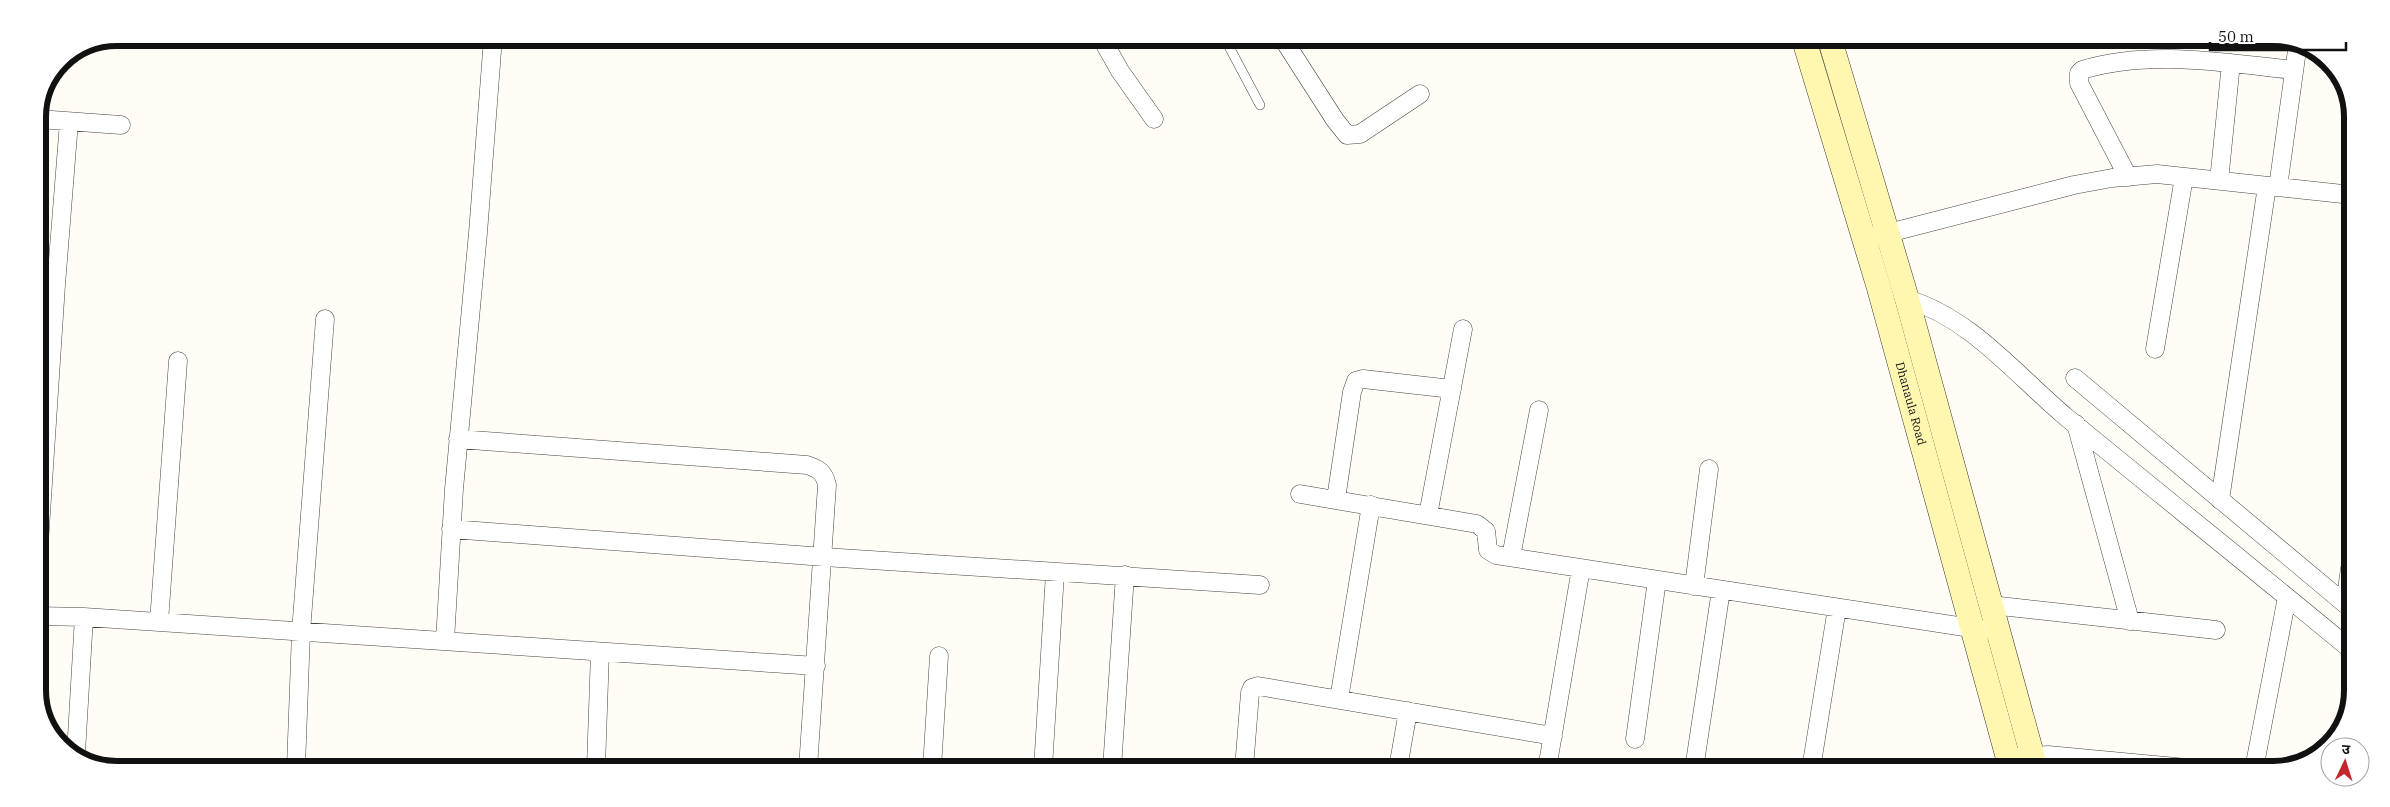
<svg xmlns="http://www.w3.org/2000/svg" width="2390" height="807" viewBox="0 0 2390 807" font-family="'IBM Plex Serif','Noto Sans Devanagari',serif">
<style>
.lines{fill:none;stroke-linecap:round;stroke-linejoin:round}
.lane-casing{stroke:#444;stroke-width:10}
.street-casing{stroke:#444;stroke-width:19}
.secondary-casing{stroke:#333;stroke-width:25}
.lane{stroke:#fff;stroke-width:9}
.street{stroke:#fff;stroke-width:18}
.secondary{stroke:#fff6b0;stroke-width:24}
.labels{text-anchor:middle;stroke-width:5;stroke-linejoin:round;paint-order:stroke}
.street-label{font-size:12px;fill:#111;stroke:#fff}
.rim{fill:none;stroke:#111;stroke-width:6}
</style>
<rect width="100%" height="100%" fill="#fffdf5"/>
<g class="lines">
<defs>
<path id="lane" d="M1225,39L1260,105"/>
<path id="street" d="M1102,39L1120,71L1154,119
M1283,39L1335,120L1347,135L1360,134L1420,94
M38,119L121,125
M2128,177L2079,83V73L2082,70C2149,49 2226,63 2294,70
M2219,181L2231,63
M2278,187L2298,43
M1877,236L2074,185L2112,178L2157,174L2352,195
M38,284L56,285
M1907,299C1971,318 2016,375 2066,417C2161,495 2256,571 2350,649
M2155,349L2184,177
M2075,378L2350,608
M2076,424L2130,621
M458,439L807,465C819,469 824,472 827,485L808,768
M1300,494L1477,524L1486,531L1488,550L1496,555L1984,630
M1336,499L1352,392L1356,381L1363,379L1452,389
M2220,500L2267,186
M1428,515L1463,329
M451,529L824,557L1260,585
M1511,557L1539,410
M38,559L56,285L69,122
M1694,586L1709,469
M2345,604L2350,568
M1991,605L2216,630
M38,616L84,617L816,666
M159,622L178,361
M445,641L454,489L478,233L493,38
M1339,699L1371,505
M1635,739L1657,580
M76,753L84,617
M2007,758L2048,755L2197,769
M296,767L301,632L325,319
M596,767L600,652
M932,768L939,656
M1043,768L1055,573
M1112,768L1125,575
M1244,768L1250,693L1252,688L1258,686L1553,736
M1398,768L1408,711
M1547,769L1581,568
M1694,769L1721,590
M1811,769L1837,608
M2254,769L2287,597"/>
<g id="secondary">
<path id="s1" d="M1804,40L1879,288L2011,769"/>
<path d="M1830,40L1907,299L2036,769"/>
</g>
</defs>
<!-- lane casing -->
<use href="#lane" class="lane-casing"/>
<!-- street casing -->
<use href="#street" class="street-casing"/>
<!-- secondary casing -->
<use href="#secondary" class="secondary-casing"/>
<!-- lane -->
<use href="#lane" class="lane"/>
<!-- street -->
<use href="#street" class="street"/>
<!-- secondary -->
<use href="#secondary" class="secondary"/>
</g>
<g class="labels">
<!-- street labels -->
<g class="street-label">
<text dy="4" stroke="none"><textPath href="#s1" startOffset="379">Dhanaula Road</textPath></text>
</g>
</g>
<!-- crop -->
<path d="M0 0H2390V807H0ZM117 46H2273A71 71 0 0 1 2344 117V690A71 71 0 0 1 2273 761H117A71 71 0 0 1 46 690V117A71 71 0 0 1 117 46Z" fill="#fff" fill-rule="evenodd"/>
<path class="rim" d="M117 46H2273A71 71 0 0 1 2344 117V690A71 71 0 0 1 2273 761H117A71 71 0 0 1 46 690V117A71 71 0 0 1 117 46Z"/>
<!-- north arrow -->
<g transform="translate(2345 762) rotate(4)"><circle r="24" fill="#ffffff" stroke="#a0a0a0"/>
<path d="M0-4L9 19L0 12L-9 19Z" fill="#c4262e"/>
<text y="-8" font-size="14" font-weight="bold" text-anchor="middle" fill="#111111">उ</text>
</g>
<!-- scale -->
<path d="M2210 42v8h136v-8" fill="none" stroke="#111111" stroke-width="2.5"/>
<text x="2218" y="42" font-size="15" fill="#111111" stroke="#ffffff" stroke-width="4" paint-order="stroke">50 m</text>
</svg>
